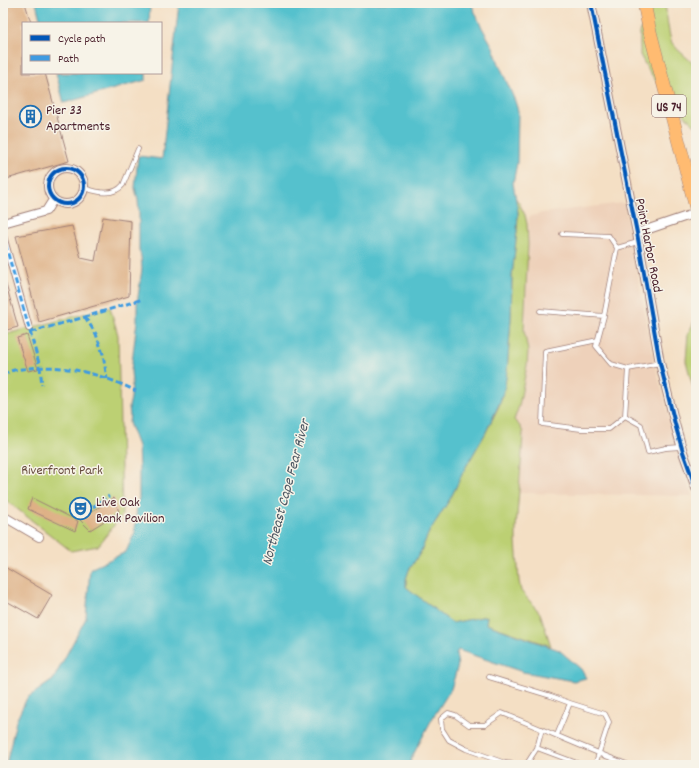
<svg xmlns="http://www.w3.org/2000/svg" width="699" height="768" viewBox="0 0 699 768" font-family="Dekko,sans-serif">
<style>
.built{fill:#eed1ba}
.green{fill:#bcd073;stroke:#83784f}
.water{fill:#55c1cd;stroke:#50707c}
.building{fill:#deb085}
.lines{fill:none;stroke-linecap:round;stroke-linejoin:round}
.service-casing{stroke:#9f7f78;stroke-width:5.5}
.pedestrian-casing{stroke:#9f7f78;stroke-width:8}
.minor-casing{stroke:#9f7f78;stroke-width:10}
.trunk-casing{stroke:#9f7f78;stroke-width:14}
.service{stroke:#fff;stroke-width:4}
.pedestrian{stroke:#fff;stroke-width:6}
.minor{stroke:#fff;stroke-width:8}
.trunk{stroke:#ffbb71;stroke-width:13}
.quiet{stroke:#409be1;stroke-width:3;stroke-dasharray:6 3;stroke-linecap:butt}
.cycleway-casing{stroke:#f7f3e8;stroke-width:6}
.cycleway{stroke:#0057b8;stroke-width:4}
.labels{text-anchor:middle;stroke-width:3;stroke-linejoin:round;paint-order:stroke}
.shield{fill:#f7f3e8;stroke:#7e5f64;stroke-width:1}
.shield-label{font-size:13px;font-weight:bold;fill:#4a1f2b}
.poi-label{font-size:14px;fill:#4a1f2b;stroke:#f7f3e8;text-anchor:start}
.street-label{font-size:14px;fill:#4a1f2b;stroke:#f7f3e8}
.park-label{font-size:14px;fill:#664b3d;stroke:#f7f3e8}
.water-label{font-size:15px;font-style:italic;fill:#4e5864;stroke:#f7f3e8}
</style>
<rect width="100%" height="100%" fill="#f7f3e8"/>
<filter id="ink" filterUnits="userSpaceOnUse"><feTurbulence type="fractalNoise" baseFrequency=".025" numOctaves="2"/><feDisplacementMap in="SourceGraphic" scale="8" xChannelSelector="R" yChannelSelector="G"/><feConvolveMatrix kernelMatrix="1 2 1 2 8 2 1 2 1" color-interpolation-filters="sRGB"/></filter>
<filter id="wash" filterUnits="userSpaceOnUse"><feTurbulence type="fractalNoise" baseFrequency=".012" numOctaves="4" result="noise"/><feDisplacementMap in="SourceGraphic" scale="16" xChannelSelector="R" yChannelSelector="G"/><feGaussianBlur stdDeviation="0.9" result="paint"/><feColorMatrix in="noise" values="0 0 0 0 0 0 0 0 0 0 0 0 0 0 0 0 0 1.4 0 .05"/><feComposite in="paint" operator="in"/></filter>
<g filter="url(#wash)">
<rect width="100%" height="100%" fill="#f4dfc4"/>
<!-- built -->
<path class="built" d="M624,203L655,366L692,496L519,493L510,431L519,406L523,383L529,217L542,213Z"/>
<!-- green -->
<path class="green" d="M653,3H665C666,11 669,37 672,43C679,53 690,58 696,68V127L668,98L647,68L640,55V33L643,23L653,9Z
M514,196L519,203L525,215L527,224L528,244L524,330L528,351L527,365L519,406L514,420L519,425L523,432L522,452L516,528V541L519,581L521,591L540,613L551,646L486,624L487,616L452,623L406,587V579L409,570L420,553L429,532L450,499L456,487L464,470L485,434L499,406L503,394L507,371L511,319L512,276L517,231L518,212Z
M110,307L118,335L122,515L98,546L71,551L7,501L3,497V335Z
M696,318V442L694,439L692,430L695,395L686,361L688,334Z"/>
<!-- water -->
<path class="water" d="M36,3H150L149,23H41Z
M179,3H471L481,26L493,47L499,64L515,101L518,111L517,163L513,183L518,212L517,231L512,276L511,319L507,371L505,386L500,402L485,434L464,470L456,487L450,499L429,532L420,553L409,570L406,579V587L452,623L487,616L486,624L559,650L581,669L586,678L574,681L523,672L458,650L456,654L458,665L451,689L432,719L412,757L410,765H6L16,721L27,698L53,680L86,618L90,569L126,552L134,534L136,519L137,503L139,499V468L138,446L129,423L130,415L129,407L131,398L132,382L131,371L137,321V304L142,269L141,256L139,250V213L138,200L135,188L138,156L162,159Z
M56,73H146V80L64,103Z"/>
<g id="blocks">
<!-- building -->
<path class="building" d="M3,3H25L31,23H23V73H45L69,161L3,180Z
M103,217L131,221L129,296L39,322L16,236L72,226L81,258L95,261Z
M5,281L18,327L3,331V282Z
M27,335L38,369L28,371L17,338Z
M32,498L78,521L75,531L28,509Z
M114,498L119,512L90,530L79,519Z
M3,566L52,595L38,619L3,599Z"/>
</g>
</g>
<g filter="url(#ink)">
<use href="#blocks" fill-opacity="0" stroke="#9f7f78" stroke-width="1"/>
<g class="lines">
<defs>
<path id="service" d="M84,188C97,192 113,197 123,185L138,149
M562,234L609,236L617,248L638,242
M540,311L604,316L617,248
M604,316L596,346L611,364L628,369L625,416L641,425L648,452L666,448L681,447
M598,340L545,351L542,424L581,429H609L625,416
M628,369L660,363
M489,677L551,696L570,703L557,735
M570,703L605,714L609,722L595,765
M537,748L577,763
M526,765L505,763L466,749L449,740L442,729L441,719L448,713L455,715L469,725H485L502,713C545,730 586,749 629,765
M526,765L537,748L542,729"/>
<path id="pedestrian" d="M3,236L29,328"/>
<path id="minor" d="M591,3L637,233L660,363L675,424L683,452L696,488
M48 186a18 18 0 1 1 36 0a18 18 0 1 1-36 0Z
M3,223L46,211L53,200
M637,233L696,213
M3,516L39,537"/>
<path id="trunk" d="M644,3L649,28L696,208"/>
</defs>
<!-- service casing -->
<use href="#service" class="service-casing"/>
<!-- pedestrian casing -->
<use href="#pedestrian" class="pedestrian-casing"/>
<!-- minor casing -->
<use href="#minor" class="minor-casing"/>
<!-- trunk casing -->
<use href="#trunk" class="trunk-casing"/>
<!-- service -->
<use href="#service" class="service"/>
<!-- pedestrian -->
<use href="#pedestrian" class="pedestrian"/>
<!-- minor -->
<use href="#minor" class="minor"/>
<!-- trunk -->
<use href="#trunk" class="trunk"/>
<!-- quiet -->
<path class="quiet" d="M3,236L40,367L42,385
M85,317L96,334L103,354L107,379
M31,332L85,317L143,299
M3,375C7,373 10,371 14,370C19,369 25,369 30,368C66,364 104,375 136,391
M78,517L109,496"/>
<defs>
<path id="cycleway" d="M591,3L637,233L660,363L675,424L683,452L696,488
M48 186a18 18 0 1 1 36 0a18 18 0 1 1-36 0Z"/>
</defs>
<!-- cycleway casing -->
<use href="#cycleway" class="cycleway-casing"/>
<!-- cycleway -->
<use href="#cycleway" class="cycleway"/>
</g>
</g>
<!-- icons -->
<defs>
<symbol id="building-ring" viewBox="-11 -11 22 22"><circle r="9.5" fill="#f7f3e8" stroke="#1f6fb2" stroke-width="1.5"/><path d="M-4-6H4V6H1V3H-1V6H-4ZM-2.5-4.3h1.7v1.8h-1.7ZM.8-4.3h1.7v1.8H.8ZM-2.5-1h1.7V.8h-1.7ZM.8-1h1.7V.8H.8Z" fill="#1f6fb2"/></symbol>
<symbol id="theatre-ring" viewBox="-11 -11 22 22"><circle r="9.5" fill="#f7f3e8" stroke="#1f6fb2" stroke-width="1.5"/><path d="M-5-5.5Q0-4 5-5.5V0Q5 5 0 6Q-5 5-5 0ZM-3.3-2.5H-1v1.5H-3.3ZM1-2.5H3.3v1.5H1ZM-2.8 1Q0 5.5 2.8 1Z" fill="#1f6fb2"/></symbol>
</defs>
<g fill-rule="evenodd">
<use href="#building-ring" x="18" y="104" width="25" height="25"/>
<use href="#theatre-ring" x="68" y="496" width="25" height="25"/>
</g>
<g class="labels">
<!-- shield labels -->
<rect class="shield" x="652" y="95" width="34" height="22" rx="3"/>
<g class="shield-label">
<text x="669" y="111">US 74</text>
</g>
<!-- poi labels -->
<g class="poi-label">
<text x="46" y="114">Pier 33<tspan x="46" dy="16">Apartments</tspan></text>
<text x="96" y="506">Live Oak<tspan x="96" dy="16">Bank Pavilion</tspan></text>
</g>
<!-- street labels -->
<g class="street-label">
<text transform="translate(650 245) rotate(79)" y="5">Point Harbor Road</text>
</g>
<!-- park labels -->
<g class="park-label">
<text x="62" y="474">Riverfront Park</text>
</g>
<!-- water labels -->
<g class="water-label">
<text transform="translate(285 492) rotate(-75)" y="5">Northeast Cape Fear River</text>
</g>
</g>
<!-- margin -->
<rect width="699" height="768" fill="none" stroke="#f7f3e8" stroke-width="16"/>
<!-- legend -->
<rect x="22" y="22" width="140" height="52" fill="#f7f3e8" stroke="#b29e9c"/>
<rect x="30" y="35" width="20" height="6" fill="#0057b8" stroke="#b29e9c"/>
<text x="58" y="42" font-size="12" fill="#4a1f2b">Cycle path</text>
<rect x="30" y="55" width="20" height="6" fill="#409be1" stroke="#b29e9c"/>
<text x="58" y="62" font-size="12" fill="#4a1f2b">Path</text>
</svg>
